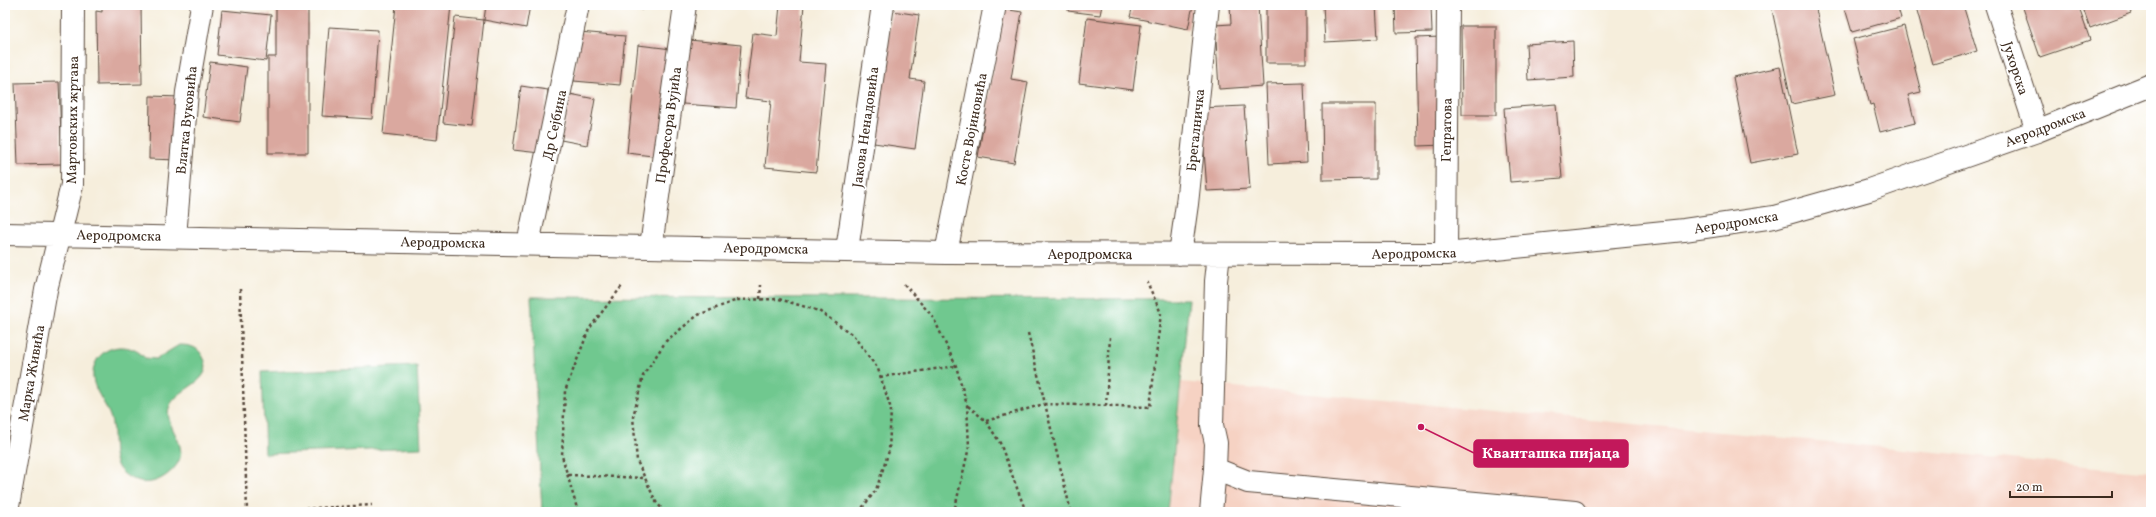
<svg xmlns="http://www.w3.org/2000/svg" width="2156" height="517" viewBox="0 0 2156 517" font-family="Vollkorn,serif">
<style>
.built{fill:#f6d2c3}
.green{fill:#6fc88f;stroke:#557956}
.building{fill:#daa89f}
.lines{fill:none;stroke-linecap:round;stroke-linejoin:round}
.minor-casing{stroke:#57473a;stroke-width:24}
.path{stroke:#57473a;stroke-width:2.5;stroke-dasharray:3 3;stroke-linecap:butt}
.minor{stroke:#fff;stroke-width:22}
.labels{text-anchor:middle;stroke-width:3.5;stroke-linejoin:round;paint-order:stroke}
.street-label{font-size:14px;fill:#3b2a1e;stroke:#fff}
.leader{fill:none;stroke:#c2185b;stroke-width:1.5}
.callout-dot{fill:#c2185b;stroke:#fff;stroke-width:1.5}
.callout{fill:#c2185b;stroke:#c2185b;stroke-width:1.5}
.callout-label{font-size:15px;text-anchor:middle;font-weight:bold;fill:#fff}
</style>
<rect width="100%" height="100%" fill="#fff"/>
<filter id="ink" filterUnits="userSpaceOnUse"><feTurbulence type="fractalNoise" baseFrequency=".025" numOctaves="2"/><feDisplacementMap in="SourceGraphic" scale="8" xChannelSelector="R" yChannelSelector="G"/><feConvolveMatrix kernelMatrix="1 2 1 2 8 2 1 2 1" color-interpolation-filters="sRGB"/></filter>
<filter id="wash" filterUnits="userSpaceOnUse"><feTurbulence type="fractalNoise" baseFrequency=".012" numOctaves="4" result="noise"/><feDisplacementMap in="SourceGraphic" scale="16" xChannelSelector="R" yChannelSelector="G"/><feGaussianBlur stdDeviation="0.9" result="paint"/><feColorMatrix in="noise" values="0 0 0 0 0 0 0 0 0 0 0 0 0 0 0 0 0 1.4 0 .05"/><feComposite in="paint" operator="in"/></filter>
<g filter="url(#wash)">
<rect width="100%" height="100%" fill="#f6eedc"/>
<!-- built -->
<path class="built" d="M1181,382L2151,472V512H1168Z"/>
<!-- green -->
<path class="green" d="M531,297L1189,299L1168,512H542Z
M179,345C188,345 197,346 202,355C219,382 175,387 169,408C163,430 199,449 168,474C160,480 151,484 140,482C132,480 122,474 118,467C110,452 116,432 110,416C105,401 91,388 93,372C96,345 129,339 145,358L156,359Z
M417,366L421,448L265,454L262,372Z"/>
<g id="blocks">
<!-- building -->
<path class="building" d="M102,5H141L142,84L97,85L96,11L102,12Z
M276,5H308V153H268V57H276Z
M396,5H451L437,140L383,134Z
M486,5H530L526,28L484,20Z
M619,5H643L642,10Z
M780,5H804L799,62L826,64L816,172L765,167L771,101L745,98L753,33L777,36Z
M1069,5H1102L1100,15L1068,11Z
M1133,5H1193L1188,29L1130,17Z
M1230,5H1258L1263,86L1219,89L1215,25L1231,24Z
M1266,5H1306V63H1266Z
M1323,5H1376L1378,39L1325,42Z
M1395,5H1431L1432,32L1396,33Z
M1771,5H1815L1835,95L1792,104Z
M1844,5H1897L1901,18L1852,32Z
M1925,5H1963L1977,51L1933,64L1917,7Z
M2022,5H2078L2090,40L2040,57Z
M2082,5H2128L2131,13L2090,28Z
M1003,9L1022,12L1011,79L1028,82L1014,163L978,157Z
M222,10L271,15L266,61L217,55Z
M892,11L919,15L910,79L924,81L915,149L874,143Z
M455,17L484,20L472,126L443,123Z
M1087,18L1141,25L1133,90L1079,83Z
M1461,26H1496V115H1462Z
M1904,26L1921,92L1908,95L1915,123L1880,132L1873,104L1870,105L1853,39Z
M329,27L378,30L372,119L322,116Z
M579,32L625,36L620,85L574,81Z
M1441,37L1444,145L1418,146L1416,38Z
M689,40L741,45L736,108L683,104Z
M1573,41L1574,77L1528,80L1526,44Z
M638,45L672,49L661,157L627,153Z
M210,62L247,67L240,122L203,117Z
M1780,67L1798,154L1750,163L1733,77Z
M59,82L62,164L18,165L15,83Z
M1304,83L1307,162L1269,164L1266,84Z
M521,86L548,90L540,153L513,150Z
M570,94L595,99L587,145L561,140Z
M150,96L181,97L179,160L149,159Z
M1322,104H1376V179L1323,180Z
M1556,104L1562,178L1510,182L1504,108Z
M1244,106L1250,189L1207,191L1201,108Z"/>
</g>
</g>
<g filter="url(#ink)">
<use href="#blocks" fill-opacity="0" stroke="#57473a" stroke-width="1"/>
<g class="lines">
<defs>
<path id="minor" d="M1996,5L2037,131
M5,234L946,253L1446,254L1684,230L1774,217L1869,190L2037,131L2151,85
M175,237L187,92L202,5
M528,244L578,5
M651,246L685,5
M847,250L883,5
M946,253L995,5
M1180,254L1187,204L1208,5
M1219,254L1216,281L1212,425L1216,443L1215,469L1248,482L1575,512
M1446,254L1448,5
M7,512L46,290L72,185L73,5
M1211,512L1215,469"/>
</defs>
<!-- minor casing -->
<use href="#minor" class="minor-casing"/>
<!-- path -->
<path class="path" d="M904,284L933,317L956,366L967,405L969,447L954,512
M240,289L247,512
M760,299L761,285
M1028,333L1071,512
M880,377L956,366
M968,406L986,421L1000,443L1026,512
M1106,406L1110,337
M986,421L1044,404L1150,407L1161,313L1147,282
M568,475L645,478
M245,512L372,505
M578,512L562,456L565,391L589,329L622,286
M665,512L656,502L637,461L633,417L643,376L666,341L698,315L737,300L779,299L819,311L853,335L878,369L891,409L889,451L876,490L859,512"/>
<!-- minor -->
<use href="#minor" class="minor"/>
</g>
</g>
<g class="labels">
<!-- street labels -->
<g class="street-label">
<text transform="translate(2016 68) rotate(72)" y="5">Јухорска</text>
<text transform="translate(72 120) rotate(-89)" y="5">Мартовских жртава</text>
<text transform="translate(186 120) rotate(-84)" y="5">Влатка Вуковића</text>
<text transform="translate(554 125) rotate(-78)" y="5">Др Сејбина</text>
<text transform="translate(668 125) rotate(-82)" y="5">Професора Вујића</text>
<text transform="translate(865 127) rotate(-82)" y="5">Јакова Ненадовића</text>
<text transform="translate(2045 127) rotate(-21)" y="5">Аеродромска</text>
<text transform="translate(971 129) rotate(-79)" y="5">Косте Војиновића</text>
<text transform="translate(1195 130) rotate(-84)" y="5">Брегалничка</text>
<text transform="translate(1446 130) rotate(-89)" y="5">Гепратова</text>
<text transform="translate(1736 222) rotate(-9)" y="5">Аеродромска</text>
<text transform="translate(119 235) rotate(1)" y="5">Аеродромска</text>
<text transform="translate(443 242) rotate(1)" y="5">Аеродромска</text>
<text transform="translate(766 248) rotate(1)" y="5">Аеродромска</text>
<text transform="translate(1414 253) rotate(-1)" y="5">Аеродромска</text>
<text x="1090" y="259">Аеродромска</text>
<text transform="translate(31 373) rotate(-80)" y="5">Марка Живића</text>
</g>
</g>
<!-- callouts -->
<path class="leader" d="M1421 427L1474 453"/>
<circle class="callout-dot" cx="1421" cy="427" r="4"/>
<rect class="callout" x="1474" y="440" width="154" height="27" rx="4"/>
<g class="callout-label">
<text x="1551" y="458">Кванташка пијаца</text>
</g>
<!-- margin -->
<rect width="2156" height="517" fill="none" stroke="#fff" stroke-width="20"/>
<!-- scale -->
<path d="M2010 491v6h102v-6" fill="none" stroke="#3b2a1e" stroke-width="2"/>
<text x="2016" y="491" font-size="12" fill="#3b2a1e" stroke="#ffffff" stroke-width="3" paint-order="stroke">20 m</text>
</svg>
